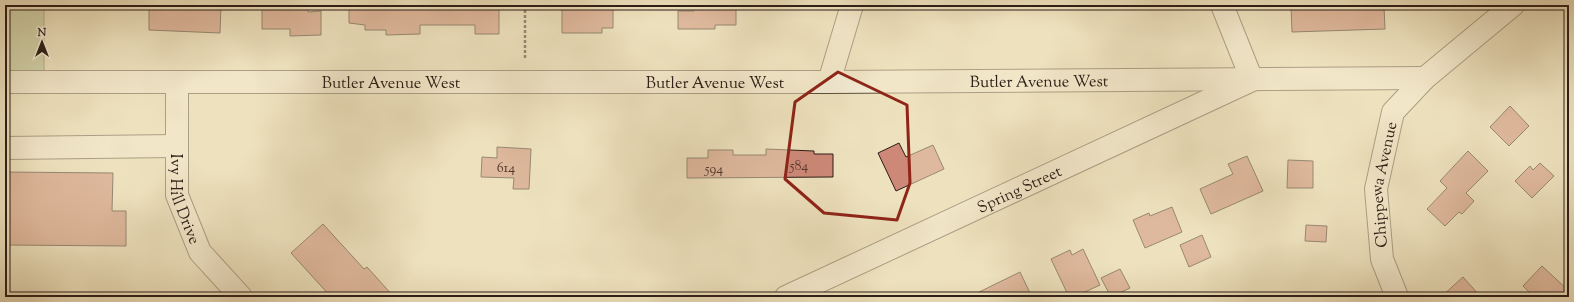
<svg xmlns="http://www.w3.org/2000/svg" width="1574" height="302" viewBox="0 0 1574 302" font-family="'Sorts Mill Goudy',serif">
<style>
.green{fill:#b4c495;stroke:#707056}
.building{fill:#cd8877;stroke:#2c1d16}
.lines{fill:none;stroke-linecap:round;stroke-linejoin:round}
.minor-casing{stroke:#5c4e40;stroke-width:24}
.path{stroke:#2c1d16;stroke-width:2.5;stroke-dasharray:3 2;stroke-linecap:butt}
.minor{stroke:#f4ecd5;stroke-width:22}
.marked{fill:none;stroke:#8f2418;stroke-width:3;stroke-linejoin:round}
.labels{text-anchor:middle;stroke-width:4;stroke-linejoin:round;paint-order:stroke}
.number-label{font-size:14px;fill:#54382e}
.street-label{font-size:16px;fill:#2c1d16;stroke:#f4ecd5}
</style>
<rect width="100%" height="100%" fill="#eee2be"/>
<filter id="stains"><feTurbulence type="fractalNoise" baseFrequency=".005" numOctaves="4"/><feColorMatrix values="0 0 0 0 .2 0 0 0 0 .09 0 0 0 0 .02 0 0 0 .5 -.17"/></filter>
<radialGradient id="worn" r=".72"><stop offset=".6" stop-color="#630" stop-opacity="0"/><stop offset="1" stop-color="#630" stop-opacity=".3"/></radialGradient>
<!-- green -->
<path class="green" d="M5,5H44V73L5,83Z"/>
<!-- building -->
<path class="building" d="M168,5H221L220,33L149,30V6L168,7Z
M262,5H308V12L321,11V35L290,36V29H262Z
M349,5H499V34H475V25H420V34L386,35V30H365V25L349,23Z
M562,5H613V28H602V33H562Z
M694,5H736V25H715V29H678V11H694Z
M1291,5H1317L1318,9L1384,7L1385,29L1292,32Z
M1510,106L1529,126L1509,146L1490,127Z
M899,143L906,157L933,145L944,169L896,191L878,153Z
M497,147L531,149L529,189H513L514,178L481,177L482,157L497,158Z
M766,149L814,151V154H833V177L687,178V158H708V150H733V155H766Z
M1468,151L1488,171L1466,193L1474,201L1462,214L1459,212L1445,226L1427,209L1447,188L1440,181Z
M1247,156L1263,191L1211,214L1200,189L1233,174L1228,164Z
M1288,160L1313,161V188H1287Z
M1540,163L1554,176L1532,198L1515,181L1530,166L1533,170Z
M5,172L113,173L112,211H126V246L5,245Z
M1172,207L1182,232L1145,248L1133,220L1149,213L1150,216Z
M323,224L364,269L367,267L394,297H331L291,253Z
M1306,225L1327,226L1326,242L1305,241Z
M1202,235L1211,257L1189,267L1180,245Z
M1083,249L1100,285L1074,297H1069L1051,259L1070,250L1072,255Z
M1542,266L1569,291V297H1534L1523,286Z
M1120,269L1130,288L1111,297L1101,278Z
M1020,272L1032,297H969Z
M1463,277L1481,297H1441Z"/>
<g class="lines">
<defs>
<g id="minor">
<path id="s1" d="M5,82H829L1425,78"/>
<path d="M829,82L852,5"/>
<path id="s2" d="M177,83V195L200,252L241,297"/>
<path d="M5,148L177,146"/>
<path id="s3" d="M786,297L1252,80L1222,5"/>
<path id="s4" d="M1397,297L1382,259L1376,189L1393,112L1425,78L1513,5"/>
</g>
</defs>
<!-- minor casing -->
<use href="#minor" class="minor-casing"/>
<!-- path -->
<path class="path" d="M525,5V60"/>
<!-- minor -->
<use href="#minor" class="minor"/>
</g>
<!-- marked area -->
<path d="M0 0H1574V302H0ZM838,72L907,105L910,183L897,220L824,213L785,179L795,102Z" fill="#eee2be" fill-opacity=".55" fill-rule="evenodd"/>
<path class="marked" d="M838,72L907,105L910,183L897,220L824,213L785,179L795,102Z"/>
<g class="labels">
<!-- number labels -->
<g class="number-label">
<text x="799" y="170">584</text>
<text x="506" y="172">614</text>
<text x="714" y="173">594</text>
</g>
<!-- street labels -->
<g class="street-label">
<text dy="6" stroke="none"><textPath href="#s1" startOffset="1034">Butler Avenue West</textPath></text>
<text dy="6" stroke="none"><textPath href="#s1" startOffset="710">Butler Avenue West</textPath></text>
<text dy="6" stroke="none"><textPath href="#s1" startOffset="386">Butler Avenue West</textPath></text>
<text dy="6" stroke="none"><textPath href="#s4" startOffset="116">Chippewa Avenue</textPath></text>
<text dy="6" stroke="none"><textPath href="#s3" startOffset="257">Spring Street</textPath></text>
<text dy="6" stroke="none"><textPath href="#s2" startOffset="117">Ivy Hill Drive</textPath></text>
</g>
</g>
<!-- margin -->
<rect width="1574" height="302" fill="none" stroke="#eee2be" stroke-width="20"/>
<rect x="6" y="6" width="1562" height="290" fill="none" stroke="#2c1d16" stroke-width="2"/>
<rect x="10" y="10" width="1554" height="282" fill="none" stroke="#2c1d16"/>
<!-- north arrow -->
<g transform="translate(42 42)" stroke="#f4ecd5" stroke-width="3" paint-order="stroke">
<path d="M0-3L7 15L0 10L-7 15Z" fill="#2c1d16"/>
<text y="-6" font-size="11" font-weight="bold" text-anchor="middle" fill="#2c1d16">N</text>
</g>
<rect width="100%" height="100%" filter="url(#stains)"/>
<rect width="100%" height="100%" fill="url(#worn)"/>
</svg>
